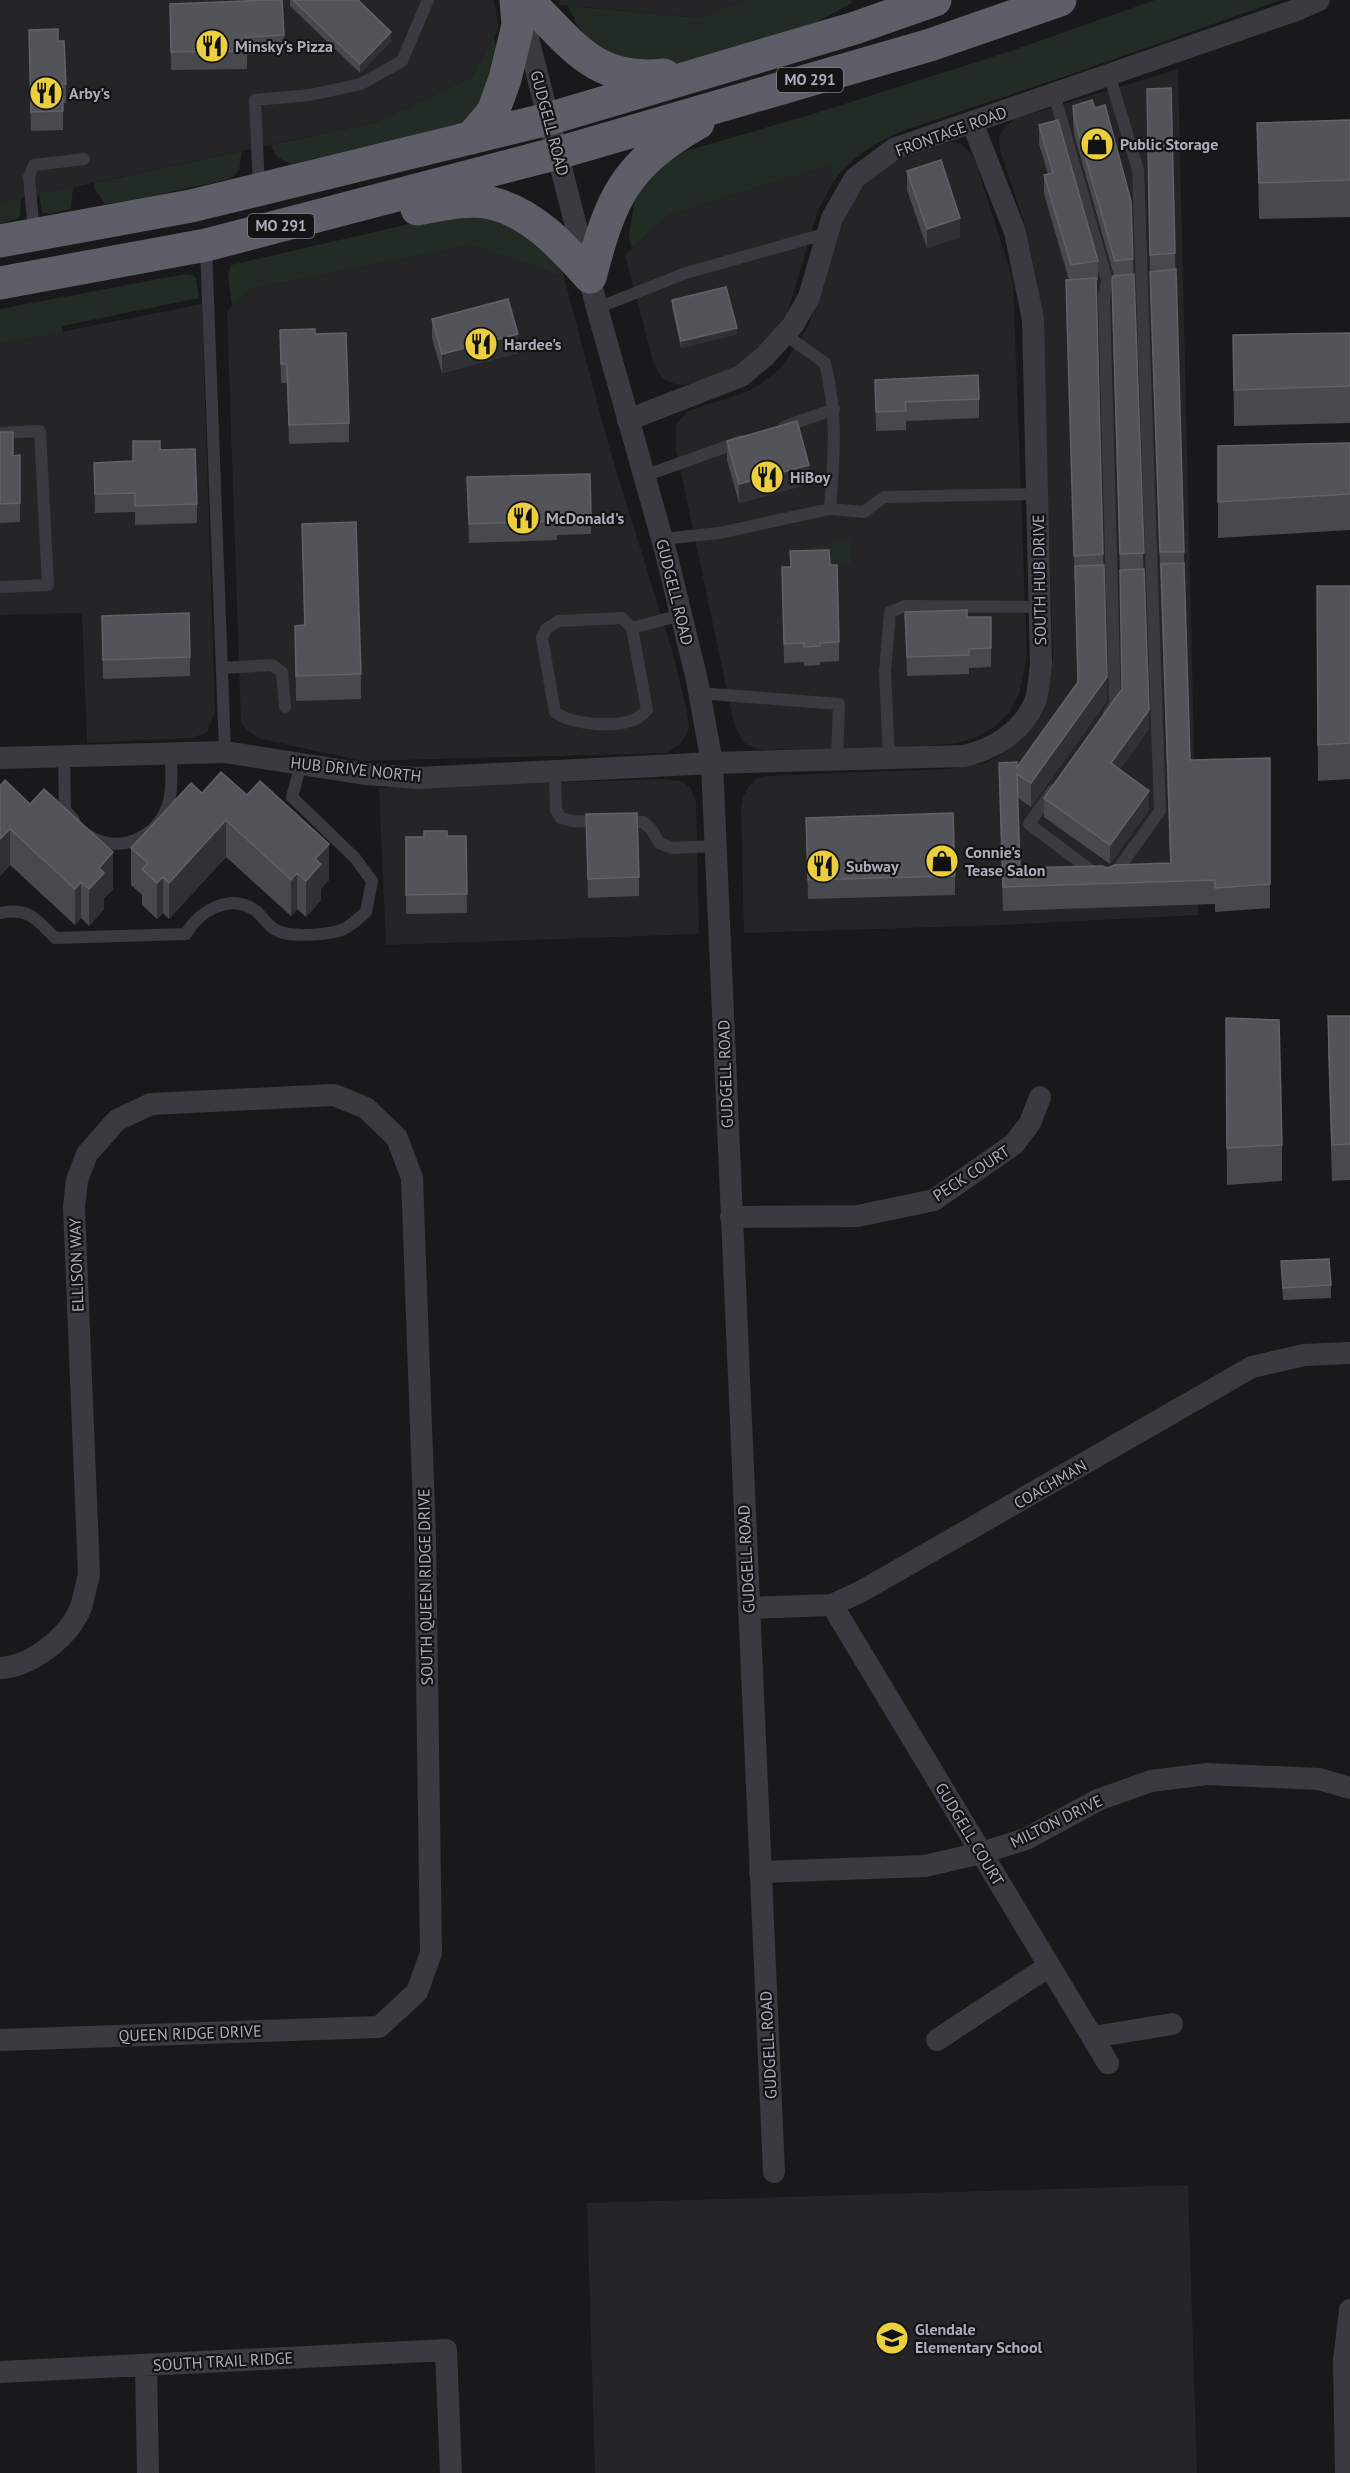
<svg xmlns="http://www.w3.org/2000/svg" width="1350" height="2473" viewBox="0 0 1350 2473" font-family="'PT Sans',sans-serif">
<style>
.built{fill:#252528}
.green{fill:#232b25}
.lines{fill:none;stroke-linecap:round;stroke-linejoin:round}
.service{stroke:#3a3a40;stroke-width:12}
.minor{stroke:#3a3a40;stroke-width:22}
.trunk{stroke:#5e5e68;stroke-width:33}
.wall{fill:#47494d}
.shaded-wall{fill:#303134}
.building{fill:#525459;stroke:#606268;stroke-width:1.5}
.labels{text-anchor:middle;stroke-width:4.5;stroke-linejoin:round;paint-order:stroke}
.shield{fill:#141416;stroke:#7e8089;stroke-width:1.5}
.shield-label{font-size:15px;font-weight:bold;fill:#abaeba}
.poi-label{font-size:16px;font-weight:bold;fill:#abaeba;stroke:#141416;text-anchor:start}
.street-label{font-size:16px;fill:#abaeba;stroke:#141416}
</style>
<rect width="100%" height="100%" fill="#19191b"/>
<!-- built -->
<path class="built" d="M0,0H494L499,28L472,77L376,122L0,203Z
M558,0H746L701,18L560,5Z
M1178,69L1198,915L1003,925L744,933L741,808L743,797L749,786L757,778L766,776L948,769L984,763L998,757L1018,740L1050,679L1053,657L1041,304L1026,228L1000,150L999,137L1004,128L1014,119Z
M951,142L961,144L974,157L1013,280L1027,657L1019,694L1009,713L994,727L977,737L957,743L916,747L762,750L751,747L743,742L734,724L676,449V425L688,411L744,393L758,386L781,368L809,325L839,221L855,197L870,179L887,166L904,157Z
M829,165L834,181L818,210L788,312L779,330L731,374L684,385L675,384L662,378L654,365L625,255L669,215Z
M472,245L564,277L609,447L673,654L687,711L689,727L685,737L680,744L666,753L362,761L258,738L247,730L241,722L227,311L250,289Z
M202,304L215,712L207,732L193,738L87,743L82,613L0,615V344Z
M661,779L681,781L691,788L696,802L699,934L386,945L379,788Z
M1188,2185L1197,2473H595L587,2203Z"/>
<!-- green -->
<path class="green" d="M746,0H851L852,3L813,24L668,68L626,67L586,36L577,25L568,6L700,18Z
M1155,0H1281L1072,74L905,130C877,142 852,156 834,181L829,165L669,215L631,249L629,233L635,201L639,191L662,158L813,114L1008,52Z
M494,37L496,47L489,97L468,122L292,164C282,161 274,156 271,145L376,122L472,77Z
M242,151L239,170L230,179L129,201L105,204L94,188V183Z
M73,187L71,209L49,214L42,212L39,194Z
M21,198L20,215L18,218L0,224V203Z
M457,213H491L557,259L564,277L472,245L250,289L232,306L228,274L231,265Z
M185,274L192,275L196,278L199,298L62,326V332L0,344V309Z
M850,539L851,564L793,570L789,553Z"/>
<g class="lines">
<!-- service -->
<path class="service" d="M1109,74L1138,170L1160,811L1113,876
M1054,94L1107,280L1104,297L1115,704L1109,713
M259,188L255,100L310,95L361,84L402,61L428,0
M34,233L29,177L34,165L84,159
M206,247L225,752
M597,308L686,273L828,233
M784,334L825,363C838,417 834,454 830,509
M784,427L834,409
M0,433L40,431L48,585L0,587
M644,476L742,441
M662,539L719,533L830,509L864,512L884,497L1037,494
M632,628L647,710C644,713 640,717 636,719C616,728 572,725 555,712L542,638L546,629L559,621L622,618L632,628L681,615
M222,668L272,665L282,672L285,707
M699,693L839,704L837,760
M64,756L65,810L74,820
M889,758L885,671L890,612L905,606L1040,607
M555,771L556,810L561,818L572,821L600,822
M1053,790L1029,824L1097,875
M621,822H643L652,830L659,843L673,848L716,846
M88,835C119,856 160,837 169,801C173,787 171,768 171,753
M0,913C29,907 36,919 55,938L186,934C199,911 231,892 256,911C264,918 270,929 280,932C294,937 331,935 344,929C352,925 359,918 366,912L372,881L355,858L292,797L301,764"/>
<!-- minor -->
<path class="minor" d="M523,19L597,308L666,553L697,680L712,763L774,2172
M628,420L741,376L765,356L793,325L809,297L832,218L855,178L894,149L1299,9L1319,0
M0,758L225,752L365,774L418,778L712,763L964,756C994,749 1022,732 1035,702C1039,691 1039,677 1041,665L1033,319L1015,232L972,122
M731,1217L858,1216L934,1200L1014,1144L1030,1123L1040,1097
M832,1605L1108,2063
M749,1608L832,1605L862,1591L1252,1367L1304,1355L1350,1353
M0,1668C31,1667 70,1636 81,1607C84,1597 86,1585 89,1575L74,1207L77,1180L87,1154L117,1120L151,1104L334,1095L366,1108L391,1132L397,1138L412,1178L425,1537L431,1953L417,1992L379,2027L0,2040
M760,1872L925,1866L981,1853L1026,1839L1098,1800L1151,1781L1207,1774L1319,1779L1350,1788
M1093,2037L1172,2024
M937,2040L1049,1966
M146,2365L148,2473
M0,2372L446,2350L451,2473
M1346,2473L1344,2360L1350,2310"/>
<!-- trunk -->
<path class="trunk" d="M527,0C572,43 593,83 664,75
M471,138L493,112L505,79L518,25L516,0
M417,209C441,205 467,198 491,203C533,213 563,247 590,277
M0,241L191,206L548,119L855,28L935,0
M590,277C611,198 624,165 698,123
M0,283L206,245L558,153L930,45L1060,0"/>
</g>
<!-- wall -->
<path class="wall" d="M290,0H358L391,41L360,73L290,6Z
M170,4L284,35V53L247,55V69L171,70Z
M29,30L58,41L66,84V103H63V130L31,131Z
M1073,106L1133,259L1149,729L1120,769L1149,810L1110,864L1044,817V798L1122,690L1120,573L1112,298V279L1114,276L1074,134L1073,123Z
M1147,108L1175,253L1190,760L1270,758V908L1215,912V904L1003,911L999,763L1017,767L1078,683L1066,299V280H1069L1044,194V175L1048,174L1039,144V125L1098,261V280H1096L1107,701L1031,807L1018,798L1020,868H1108L1170,863L1150,274Z
M1350,120V217L1259,219L1257,123Z
M907,171L960,237L927,248L907,190Z
M672,300L737,334L681,348L672,307Z
M432,319L518,353L442,373L432,338Z
M280,330L315,334L349,423V442L289,444L287,383H281Z
M1350,333V423L1234,426L1233,335Z
M875,380L979,399V418L906,421V430L876,431Z
M0,432L13,456L20,455V522L0,523Z
M133,441L160,450L197,504V523L135,525V512L95,513L94,463L133,461Z
M727,441L809,484L739,503L727,460Z
M1350,443V530L1218,538V502Z
M467,477L591,515V534L557,535V540L469,543Z
M302,524L361,674V699L296,701L295,626L304,625Z
M830,565L839,642V661L820,662V665L804,666V662L784,663L782,567Z
M1350,586V779L1318,781L1317,622Z
M905,612L967,617H991V667L969,668V674L907,676Z
M102,616L190,657V676L103,679Z
M0,786L113,889L104,898V909L89,926L81,918L75,925L10,865L0,876Z
M202,793L329,880L321,889V900L306,917L297,909L291,916L226,857L169,919L163,913L157,919L142,905V895L131,885V848Z
M586,814L639,877V896L588,898Z
M806,818L955,876V895L808,899Z
M447,836H466L467,913L406,914V837Z
M1328,1016H1350V1180L1332,1181L1328,1052Z
M1226,1054L1282,1145V1181L1227,1185Z
M1281,1261L1331,1285V1298L1283,1300Z"/>
<!-- shaded-wall -->
<path class="shaded-wall" d="M391,32V41L360,73V64Z
M960,218V237L927,248V229Z
M737,328V334L681,348V341Z
M518,334V353L442,373V354Z
M809,465V484L739,503V484Z
M1107,677V701L1031,807V783Z
M1149,710V729L1111,782V763Z
M1149,791V810L1110,864V845Z
M226,820V857L169,919V883Z
M10,829V865L0,876V839Z
M329,844V880L321,889V900L306,917V881L315,859Z
M113,852V889L104,898V909L89,926V889L99,868Z
M297,873V909L291,916V880Z
M163,877V913L157,919V883Z
M81,882V918L75,925V889Z"/>
<!-- building -->
<path class="building" d="M269,0H282L284,35L246,37L247,51L171,52L170,4Z
M293,0H358L391,32L360,64Z
M58,29V41H64L66,84H62L63,111L31,112L29,30Z
M1171,88L1175,253L1150,255L1147,89Z
M1092,100L1095,108L1105,105L1131,201L1133,259L1115,261L1074,117L1073,106Z
M1058,120L1098,261L1071,265L1044,175L1053,173L1039,125Z
M1350,120V180L1259,183L1257,123Z
M941,160L960,218L927,229L907,171Z
M1176,269L1184,552H1160L1150,272Z
M1134,274L1144,553L1120,554L1112,279L1113,276Z
M1096,278L1103,554L1074,556L1066,280Z
M726,287L737,328L681,341L672,300Z
M508,299L518,334L442,354L432,319Z
M315,329V334L346,333L349,423L289,425L287,364H281L280,330Z
M1350,333V386L1234,390L1233,335Z
M978,375L979,399L905,402L906,411L876,412L875,380Z
M797,421L809,465L739,484L727,441Z
M0,432H13V456L20,455V503L0,504Z
M133,441H160V450L195,449L197,504L135,506V493L95,494L94,463L133,461Z
M1350,443V494L1218,502V446Z
M590,474L591,515L556,516L557,521L469,524L467,477Z
M356,522L361,674L296,676L295,626L305,625L302,524Z
M829,550L830,565H837L839,642L820,643V646L804,647V643L784,644L782,567H791L790,551Z
M1184,563L1190,760L1270,758V884L1215,888V880L1003,887L999,763L1017,762V767L1078,682L1075,566L1104,565L1107,677L1031,783L1017,774L1020,868L1102,866L1108,868L1114,865L1171,863L1161,564Z
M1144,569L1149,710L1111,763L1149,791L1110,845L1044,798L1122,689L1120,570Z
M1317,586H1350V743L1318,745Z
M967,610V617H991V648L969,649V655L907,657L905,612Z
M189,613L190,657L103,660L102,616Z
M221,772L247,795L260,781L329,844L315,859L321,864L306,881L297,873L291,880L226,820L169,883L163,877L157,883L142,869L148,863L131,848L191,783L202,793Z
M5,780L30,804L44,789L113,852L99,868L104,873L89,889L81,882L75,889L10,829L0,839V786Z
M637,813L639,877L588,879L586,814Z
M953,813L955,876L808,880L806,818Z
M424,831H447V836H466L467,894L406,895V837H424Z
M1328,1016H1350V1144L1332,1145Z
M1226,1018L1279,1020L1282,1145L1227,1148Z
M1329,1259L1331,1285L1283,1288L1281,1261Z"/>
<!-- icons -->
<defs>
<symbol id="restaurant-disc" viewBox="-11 -11 22 22"><circle r="9.5" fill="#eccf3f" stroke="#141416"/><path d="M-5-6h1v4h1v-4h1v4h1v-4h1v5L-1.5 .5V6h-2V.5L-5-1ZM5-6V6H3V1.5H1.5Q1.5-4 5-6Z" fill="#111"/></symbol>
<symbol id="shop-disc" viewBox="-11 -11 22 22"><circle r="9.5" fill="#eccf3f" stroke="#141416"/><path d="M-5-2.5h2.3a2.7 3.5 0 0 1 5.4 0H5L5.5 6h-11ZM-1.5-2.5h3a1.5 2.3 0 0 0-3 0Z" fill="#111"/></symbol>
<symbol id="school-disc" viewBox="-11 -11 22 22"><circle r="9.5" fill="#eccf3f" stroke="#141416"/><path d="M0-5L7-2L0 1L-7-2ZM-4 1L0 2.5L4 1V4Q0 6-4 4Z" fill="#111"/></symbol>
</defs>
<g fill-rule="evenodd">
<use href="#restaurant-disc" x="193" y="27" width="38" height="38"/>
<use href="#restaurant-disc" x="27" y="74" width="38" height="38"/>
<use href="#shop-disc" x="1078" y="125" width="38" height="38"/>
<use href="#restaurant-disc" x="462" y="325" width="38" height="38"/>
<use href="#restaurant-disc" x="748" y="458" width="38" height="38"/>
<use href="#restaurant-disc" x="504" y="499" width="38" height="38"/>
<use href="#shop-disc" x="923" y="842" width="38" height="38"/>
<use href="#restaurant-disc" x="804" y="847" width="38" height="38"/>
<use href="#school-disc" x="873" y="2319" width="38" height="38"/>
</g>
<g class="labels">
<!-- shield labels -->
<g class="shield">
<rect x="777" y="68" width="66" height="24" rx="4.5"/>
<rect x="248" y="214" width="66" height="24" rx="4.5"/>
</g>
<g class="shield-label">
<text x="810" y="85">MO 291</text>
<text x="281" y="231">MO 291</text>
</g>
<!-- poi labels -->
<g class="poi-label">
<text x="235" y="52">Minsky's Pizza</text>
<text x="69" y="99">Arby's</text>
<text x="1120" y="150">Public Storage</text>
<text x="504" y="350">Hardee's</text>
<text x="790" y="483">HiBoy</text>
<text x="546" y="524">McDonald's</text>
<text x="965" y="858">Connie's<tspan x="965" dy="18">Tease Salon</tspan></text>
<text x="846" y="872">Subway</text>
<text x="915" y="2335">Glendale<tspan x="915" dy="18">Elementary School</tspan></text>
</g>
<!-- street labels -->
<g class="street-label">
<text transform="translate(550 123) rotate(75)" y="6">GUDGELL ROAD</text>
<text transform="translate(951 131) rotate(-20)" y="6">FRONTAGE ROAD</text>
<text transform="translate(1039 580) rotate(-91)" y="6">SOUTH HUB DRIVE</text>
<text transform="translate(675 592) rotate(76)" y="6">GUDGELL ROAD</text>
<text transform="translate(356 769) rotate(6)" y="6">HUB DRIVE NORTH</text>
<text transform="translate(725 1074) rotate(-92)" y="6">GUDGELL ROAD</text>
<text transform="translate(971 1173) rotate(-33)" y="6">PECK COURT</text>
<text transform="translate(76 1265) rotate(-92)" y="6">ELLISON WAY</text>
<text transform="translate(1050 1484) rotate(-30)" y="6">COACHMAN</text>
<text transform="translate(746 1559) rotate(-93)" y="6">GUDGELL ROAD</text>
<text transform="translate(425 1587) rotate(-91)" y="6">SOUTH QUEEN RIDGE DRIVE</text>
<text transform="translate(1056 1821) rotate(-26)" y="6">MILTON DRIVE</text>
<text transform="translate(970 1834) rotate(59)" y="6">GUDGELL COURT</text>
<text transform="translate(190 2033) rotate(-2)" y="6">QUEEN RIDGE DRIVE</text>
<text transform="translate(768 2045) rotate(-93)" y="6">GUDGELL ROAD</text>
<text transform="translate(223 2361) rotate(-3)" y="6">SOUTH TRAIL RIDGE</text>
</g>
</g>
</svg>
